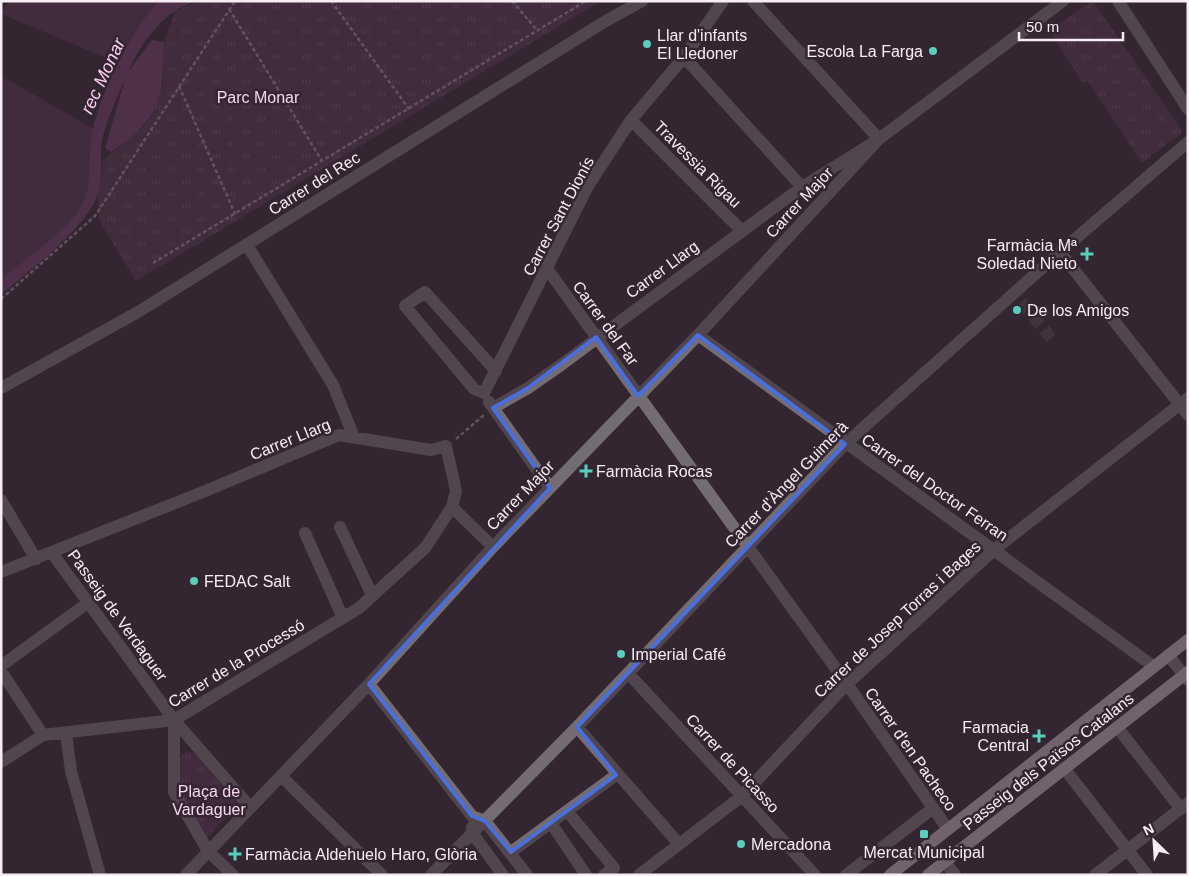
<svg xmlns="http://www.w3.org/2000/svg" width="1189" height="876" viewBox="0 0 1189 876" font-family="Arial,sans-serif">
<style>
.park{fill:url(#park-tufts)}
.garden{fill:#4f3349}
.water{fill:#6d3f65}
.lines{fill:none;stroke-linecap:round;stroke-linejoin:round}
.minor-tunnel{stroke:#51444e;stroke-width:12;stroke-dasharray:12 6;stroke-linecap:butt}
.path{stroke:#938790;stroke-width:2.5;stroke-dasharray:4 2.5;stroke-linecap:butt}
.minor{stroke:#736c72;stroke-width:12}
.major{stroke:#bcacb8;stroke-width:12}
.marked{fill:none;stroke:#496ede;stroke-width:4;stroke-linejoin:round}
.poi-dot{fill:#5acebd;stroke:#342631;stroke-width:2}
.labels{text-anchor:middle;stroke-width:5;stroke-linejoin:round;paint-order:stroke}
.poi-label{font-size:16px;fill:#f7edf4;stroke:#342631;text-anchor:start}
.park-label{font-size:16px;fill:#f6d7ef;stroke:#342631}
.street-label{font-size:16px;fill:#f7edf4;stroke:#342631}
.water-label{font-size:18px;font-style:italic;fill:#fbcdf1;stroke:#342631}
</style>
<defs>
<pattern id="park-tufts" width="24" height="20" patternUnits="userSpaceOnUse" patternTransform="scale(1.25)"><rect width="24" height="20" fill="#4f3349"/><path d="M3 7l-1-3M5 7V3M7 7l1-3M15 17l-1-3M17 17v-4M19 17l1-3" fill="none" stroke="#695164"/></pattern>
</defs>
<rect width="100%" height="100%" fill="#342631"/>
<!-- park -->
<path class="park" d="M200,1H601L136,281L99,220L98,193L103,160L142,128L152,115L163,83L164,42L175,11Z
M1093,1L1183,132L1142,163L1088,81L1083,83L1049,30Z
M187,751L195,753L237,802L235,807L207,838L180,791L178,760Z"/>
<!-- garden -->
<path class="garden" d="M9,1H159L145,19L119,63L1,14Z
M5,78L94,129C87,153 92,178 84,201C74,226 22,261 1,280V85Z"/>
<!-- water -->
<path class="water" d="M159,1H200C166,6 141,43 128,72L152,40L164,42C163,100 161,118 111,152L105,148L125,80C117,97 100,134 101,152C101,166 102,180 98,194C86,229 30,269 1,295V280C22,261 74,226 84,201C91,182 88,161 91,141C95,103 132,28 159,1Z"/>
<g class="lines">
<!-- minor-tunnel -->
<path class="minor-tunnel" d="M1021,302L1051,338"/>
<!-- path -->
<path class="path" d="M331,1L409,109
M512,1L537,30
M229,9L322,161
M179,86L235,214
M153,263L586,1
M1,299L95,216L235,1
M456,439L484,415"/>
<!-- minor -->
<path class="minor" d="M753,1L879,139
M1118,1L1188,109
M684,57L802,187
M631,120L742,231
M247,245L333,385L354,437
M1060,252L1188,415
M548,270L847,684L947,828
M698,335L1153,666
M1,388L138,312L604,22L642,1
M484,393L588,186L631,120L684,57L723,1
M484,393L474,389L405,306L425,292L496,371
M489,402L550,488
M493,408L528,388L561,365L802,187L879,139L1063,1
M1,500L36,559
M340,527L372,595
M305,533L343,618
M52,553L174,720L250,807
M1,572L203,492L339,435L431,450L446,446L456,491L452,507L493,547
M1168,655L1188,680
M1,666L89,602
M1,671L43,735
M628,673L815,875
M369,684L472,816L485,821L527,875
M174,720V792L208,851L233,875
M577,727L679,844
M1117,727L1181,809
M66,733L71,771L100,875
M1,762L43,735L174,720L359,608L425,548L452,507
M1064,768L1147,875
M281,776L382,875
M567,811L614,868L604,875
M551,823L586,875
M472,827L473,834L503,875
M511,852L616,775
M945,862L955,875
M186,875L369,684L493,547L698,335L879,139
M431,875L577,727L845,444L1060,252L1188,142
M639,875L742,796L847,684L995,549L1188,398
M846,875L932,809
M1095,875L1188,803"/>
<!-- major -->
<path class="major" d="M890,875L1188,640
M928,875L1188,672"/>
</g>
<!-- marked area -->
<path d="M0 0H1189V876H0ZM698,335L845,444L577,727L616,775L511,852L485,821L472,816L369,684L550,488L493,408L528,388L596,337L638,396Z" fill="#342631" fill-opacity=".55" fill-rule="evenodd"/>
<path class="marked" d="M698,335L845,444L577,727L616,775L511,852L485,821L472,816L369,684L550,488L493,408L528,388L596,337L638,396Z"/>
<!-- markers -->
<g class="poi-dot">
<circle cx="647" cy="44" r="5"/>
<circle cx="933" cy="51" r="5"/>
<path d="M1084.5 246.5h5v5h5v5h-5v5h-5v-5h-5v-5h5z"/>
<circle cx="1017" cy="310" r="5"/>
<path d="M583.5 463.5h5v5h5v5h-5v5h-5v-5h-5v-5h5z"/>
<circle cx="194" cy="581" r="5"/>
<circle cx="621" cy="654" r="5"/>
<path d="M1036.5 728.5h5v5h5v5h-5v5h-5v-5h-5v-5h5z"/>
<rect x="919" y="829" width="10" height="10" rx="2.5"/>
<circle cx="741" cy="844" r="5"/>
<path d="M232.5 846.5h5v5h5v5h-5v5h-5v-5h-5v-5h5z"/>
</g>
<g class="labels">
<!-- poi labels -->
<g class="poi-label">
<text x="657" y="41">Llar d'infants<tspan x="657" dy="18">El Lledoner</tspan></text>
<text x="923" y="57" text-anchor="end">Escola La Farga</text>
<text x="1077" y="251" text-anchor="end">Farmàcia Mª<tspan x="1077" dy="18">Soledad Nieto</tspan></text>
<text x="1027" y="316">De los Amigos</text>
<text x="596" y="477">Farmàcia Rocas</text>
<text x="204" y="587">FEDAC Salt</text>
<text x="631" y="660">Imperial Café</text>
<text x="1029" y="733" text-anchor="end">Farmacia<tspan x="1029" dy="18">Central</tspan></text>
<text x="751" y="850">Mercadona</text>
<text x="924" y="858" text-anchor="middle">Mercat Municipal</text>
<text x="245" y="860">Farmàcia Aldehuelo Haro, Glòria</text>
</g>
<!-- park labels -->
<g class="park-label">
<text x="258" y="103">Parc Monar</text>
<text x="209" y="797">Plaça de<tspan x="209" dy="18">Vardaguer</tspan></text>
</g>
<!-- street labels -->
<g class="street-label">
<text transform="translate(698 164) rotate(45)" y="6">Travessia Rigau</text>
<text transform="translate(314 183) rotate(-32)" y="6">Carrer del Rec</text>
<text transform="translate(799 202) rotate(-47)" y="6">Carrer Major</text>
<text transform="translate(558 216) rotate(-62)" y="6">Carrer Sant Dionís</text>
<text transform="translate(662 269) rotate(-36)" y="6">Carrer Llarg</text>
<text transform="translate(606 323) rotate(54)" y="6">Carrer del Far</text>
<text transform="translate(290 439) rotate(-22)" y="6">Carrer Llarg</text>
<text transform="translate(786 484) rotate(-46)" y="6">Carrer d'Àngel Guimerà</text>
<text transform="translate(935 487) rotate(35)" y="6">Carrer del Doctor Ferran</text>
<text transform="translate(520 495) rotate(-46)" y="6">Carrer Major</text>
<text transform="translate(118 615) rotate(54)" y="6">Passeig de Verdaguer</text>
<text transform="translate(897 619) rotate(-43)" y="6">Carrer de Josep Torras i Bages</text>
<text transform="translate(236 663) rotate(-31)" y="6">Carrer de la Processó</text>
<text transform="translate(911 749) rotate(55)" y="6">Carrer d'en Pacheco</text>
<text transform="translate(1048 761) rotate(-38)" y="6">Passeig dels Països Catalans</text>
<text transform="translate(733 763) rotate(47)" y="6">Carrer de Picasso</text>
</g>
<!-- water labels -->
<g class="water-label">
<text transform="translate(103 76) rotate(-65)" y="6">rec Monar</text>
</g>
</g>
<!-- border -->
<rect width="1189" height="876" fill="none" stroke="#f7edf4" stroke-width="5"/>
<!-- north arrow -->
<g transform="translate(1154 841) rotate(335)" stroke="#342631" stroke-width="4" paint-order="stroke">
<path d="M0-4L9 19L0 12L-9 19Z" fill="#f7edf4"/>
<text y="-8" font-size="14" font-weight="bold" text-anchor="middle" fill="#f7edf4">N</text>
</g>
<!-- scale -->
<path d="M1019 32v8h104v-8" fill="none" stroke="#f7edf4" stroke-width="2.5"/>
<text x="1026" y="32" font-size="15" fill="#f7edf4" stroke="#342631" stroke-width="4" paint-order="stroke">50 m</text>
</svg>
